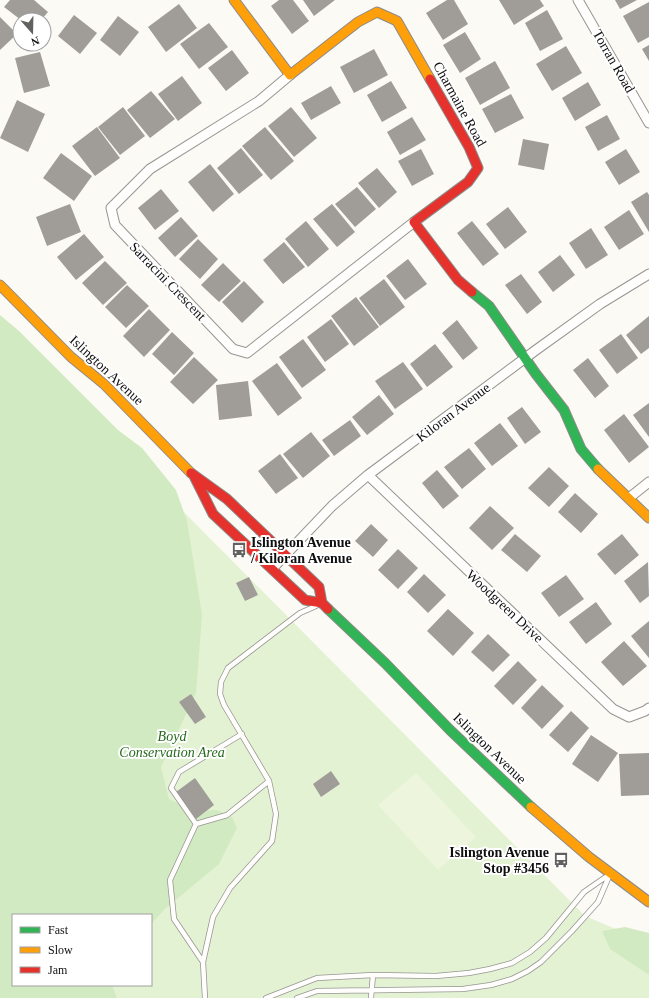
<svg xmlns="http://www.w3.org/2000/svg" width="649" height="998" viewBox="0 0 649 998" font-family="'Times New Roman',serif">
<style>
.green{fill:#e3f2d3;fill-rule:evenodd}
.forest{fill:#d2eac1}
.pitch{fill:#edf6dd}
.building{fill:#a09d99}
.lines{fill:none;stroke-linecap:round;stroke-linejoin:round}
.lane-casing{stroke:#969592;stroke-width:6}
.street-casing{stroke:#969592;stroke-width:11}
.fast-casing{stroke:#8c8b89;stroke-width:11}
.slow-casing{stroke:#8c8b89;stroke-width:11}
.jam-casing{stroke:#8c8b89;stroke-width:11}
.lane{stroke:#fffefd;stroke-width:4.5}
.street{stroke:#fffefd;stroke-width:9}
.fast{stroke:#30b455;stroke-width:9}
.slow{stroke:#ff9f0a;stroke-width:9}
.jam{stroke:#e5322d;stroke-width:9}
.labels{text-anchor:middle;stroke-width:4;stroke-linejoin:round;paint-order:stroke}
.street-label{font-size:14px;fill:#0f0f0f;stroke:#fff}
.poi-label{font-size:14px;font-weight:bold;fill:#0f0f0f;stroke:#fff;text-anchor:start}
.park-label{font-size:14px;font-style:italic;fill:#26691c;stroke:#fff}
</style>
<rect width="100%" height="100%" fill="#fcfaf4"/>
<!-- green -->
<path class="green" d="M0,327L585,916L649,943V998H0ZM13,915H151V985H13Z"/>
<!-- forest -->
<path class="forest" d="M0,315L19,331L118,430L142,448L176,490L187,521L202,615L196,693L161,767L169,799L194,811L217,810L232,817L237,828L219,864L166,908L151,924V915H13V985H112L117,998H0Z
M625,927L649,933V975L610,949L602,931Z"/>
<!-- pitch -->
<path class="pitch" d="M416,773L476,837L438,870L378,805Z"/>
<!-- building -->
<path class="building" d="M10,0H34L48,12L41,20H21L4,7Z
M279,0H293L309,21L292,34L271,6Z
M303,0H335L314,16Z
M447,0H454L468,24L443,40L426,13Z
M499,0H540L544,6L514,25Z
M615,0H637L620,9Z
M649,2V37L638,43L623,16Z
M179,4L197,28L166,52L148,27Z
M547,10L563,39L540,51L525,23Z
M74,15L97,33L80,54L58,36Z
M118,16L139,32L120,56L100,40Z
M0,17L17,34L0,50Z
M209,23L228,47L199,69L180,44Z
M465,32L481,59L460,73L443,45Z
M649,45V61L642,49Z
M566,46L582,73L552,91L536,64Z
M374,49L388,75L354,93L340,67Z
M232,50L249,73L226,91L208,68Z
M40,52L50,86L24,93L15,58Z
M495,61L510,88L480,105L465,78Z
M182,76L202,103L178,121L158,94Z
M391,81L407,108L382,122L367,95Z
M588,82L601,105L575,121L562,98Z
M331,86L341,103L311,120L301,103Z
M151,91L175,119L150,138L127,110Z
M511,94L524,118L495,133L482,109Z
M17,100L45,114L28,152L0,138Z
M123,107L145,136L120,155L98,127Z
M291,107L317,138L294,157L268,126Z
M607,115L620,139L598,151L585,127Z
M412,117L426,140L400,155L387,132Z
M97,127L120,158L95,176L72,146Z
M265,127L294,161L271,180L242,146Z
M523,139L549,144L544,170L518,165Z
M241,148L263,175L239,194L217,168Z
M421,149L434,174L412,186L398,161Z
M626,149L640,172L619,185L605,162Z
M61,153L92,176L74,201L43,178Z
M210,164L234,194L213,212L188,182Z
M377,168L397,192L379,208L358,183Z
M357,187L376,209L355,227L335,204Z
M161,189L179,211L155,230L138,208Z
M647,192L649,195V232L631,202Z
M70,204L81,232L47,246L36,217Z
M332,204L355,232L337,247L313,219Z
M508,207L527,232L505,249L486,224Z
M629,210L644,234L619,250L604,227Z
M181,217L198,236L175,257L158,238Z
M306,221L329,249L308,267L285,239Z
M472,221L499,254L483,266L457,233Z
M591,228L608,255L586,269L569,243Z
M84,234L104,257L76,280L57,257Z
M198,239L218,259L200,279L179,259Z
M284,242L305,267L283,284L263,260Z
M560,255L575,275L553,292L538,272Z
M408,259L427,284L405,300L386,276Z
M105,261L127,283L103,305L82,283Z
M223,263L241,281L219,302L201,285Z
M521,274L542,302L527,314L505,285Z
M384,279L405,307L380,326L359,298Z
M244,281L264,302L242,323L222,302Z
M127,285L149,306L126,328L105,307Z
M356,297L379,327L354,346L331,316Z
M149,309L170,330L144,357L123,336Z
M649,316V348L641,354L626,335Z
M331,319L349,344L325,362L307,337Z
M457,320L478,348L463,360L442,333Z
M172,332L194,353L174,375L152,354Z
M621,334L638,358L617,374L599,350Z
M303,339L326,370L302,388L279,357Z
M435,344L453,367L427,387L410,364Z
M194,357L218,380L193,404L170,382Z
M588,358L609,386L595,398L573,370Z
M403,362L423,389L395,409L375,381Z
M277,363L302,398L278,416L252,381Z
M248,381L252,416L219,420L216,385Z
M379,395L394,414L367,435L352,417Z
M649,403V437L633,415Z
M522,407L541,432L525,444L507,418Z
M624,414L649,447L629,463L604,430Z
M350,420L361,436L334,456L322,440Z
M500,423L518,446L492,466L474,443Z
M311,432L330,456L303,478L283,454Z
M469,448L486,469L462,489L444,467Z
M280,454L298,478L276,494L258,471Z
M549,467L569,486L549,507L528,488Z
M437,470L459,496L443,509L422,483Z
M575,493L598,514L581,533L558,512Z
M490,506L514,528L492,550L469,528Z
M371,524L388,540L373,557L355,541Z
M515,534L541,556L527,572L501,550Z
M622,534L639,555L615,575L597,554Z
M398,549L418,568L398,589L378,570Z
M648,562L649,596L640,603L624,581Z
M424,574L446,595L428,613L407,592Z
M566,575L584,599L559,617L541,593Z
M249,577L258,595L245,601L236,583Z
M596,602L612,624L586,644L569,622Z
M448,609L474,633L453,656L427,631Z
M649,621V658L631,636Z
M488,634L510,655L493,672L471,652Z
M624,641L647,666L623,686L601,662Z
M518,661L537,680L513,705L494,686Z
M542,685L564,706L542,729L521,708Z
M191,694L206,717L195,724L179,702Z
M571,711L589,728L568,752L549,735Z
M591,735L618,753L598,782L572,764Z
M649,753V795L621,796L619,754Z
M331,771L340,784L321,797L313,784Z
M195,778L214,805L196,819L176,792Z"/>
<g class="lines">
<defs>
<path id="lane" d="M196,824L171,788L179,772L242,734
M203,962L174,919L170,880L196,824L227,815L269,781
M205,998L203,962L213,917L230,888L272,841L276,814L269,781L224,705L220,694L221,682L228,668L300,613L316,606
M266,998L317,978L373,975L436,976L469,973L490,969L512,963L530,952L546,938L584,892L610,874
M297,998L317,991L463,989L491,985L512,979L528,971L541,962L572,931L598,902L610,874
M371,998L373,975"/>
<path id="street" d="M578,0L649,123
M290,75L259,101L150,169L111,208L115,225L233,349L247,353L414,222
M368,475L613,709L629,717L645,711L649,708
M629,498L649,482
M272,569L332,506L368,475L536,350L600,304L649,274"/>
<path id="fast" d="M472,292L489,306L536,374L564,410L581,449L598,469
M328,609L385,663L450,730L531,807"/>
<path id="slow" d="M234,0L290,75L358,22L377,12L397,21L430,79
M0,285L71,357L104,384L191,473
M598,469L649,518
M531,807L589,857L649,902"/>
<path id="jam" d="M430,79L469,147L478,168L468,182L414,222L458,280L472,292
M191,473L227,499L319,587L322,603
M194,476L213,514L305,600L322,603L328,609"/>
</defs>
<!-- lane casing -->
<use href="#lane" class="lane-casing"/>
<!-- street casing -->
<use href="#street" class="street-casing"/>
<!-- fast casing -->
<use href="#fast" class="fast-casing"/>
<!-- slow casing -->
<use href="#slow" class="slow-casing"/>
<!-- jam casing -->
<use href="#jam" class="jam-casing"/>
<!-- lane -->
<use href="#lane" class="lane"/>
<!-- street -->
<use href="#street" class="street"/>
<!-- fast -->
<use href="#fast" class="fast"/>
<!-- slow -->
<use href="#slow" class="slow"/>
<!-- jam -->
<use href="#jam" class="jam"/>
</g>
<!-- icons -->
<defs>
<symbol id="bus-bare" viewBox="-9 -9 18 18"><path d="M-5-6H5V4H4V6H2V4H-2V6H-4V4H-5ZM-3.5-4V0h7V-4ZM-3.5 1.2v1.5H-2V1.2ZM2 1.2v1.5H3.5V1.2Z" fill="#62615f" stroke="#fff" stroke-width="2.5" paint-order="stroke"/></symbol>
</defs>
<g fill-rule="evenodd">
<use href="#bus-bare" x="228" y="539" width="22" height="22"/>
<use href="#bus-bare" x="550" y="849" width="22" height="22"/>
</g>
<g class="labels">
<!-- street labels -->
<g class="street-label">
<text transform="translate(614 61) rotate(60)" y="5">Torran Road</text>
<text transform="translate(460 104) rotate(61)" y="5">Charmaine Road</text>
<text transform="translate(168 281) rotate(46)" y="5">Sarracini Crescent</text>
<text transform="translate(107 370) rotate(43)" y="5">Islington Avenue</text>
<text transform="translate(453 412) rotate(-37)" y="5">Kiloran Avenue</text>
<text transform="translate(505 606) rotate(43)" y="5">Woodgreen Drive</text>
<text transform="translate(490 748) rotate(44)" y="5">Islington Avenue</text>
</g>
<!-- poi labels -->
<g class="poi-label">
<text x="251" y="547">Islington Avenue<tspan x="251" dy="16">/ Kiloran Avenue</tspan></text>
<text x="549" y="857" text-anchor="end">Islington Avenue<tspan x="549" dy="16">Stop #3456</tspan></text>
</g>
<!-- park labels -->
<g class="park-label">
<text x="172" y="741">Boyd<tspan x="172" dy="16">Conservation Area</tspan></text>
</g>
</g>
<!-- legend -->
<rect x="12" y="914" width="140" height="72" fill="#ffffff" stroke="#9f9f9f"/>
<rect x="20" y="927" width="20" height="6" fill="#30b455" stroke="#9f9f9f"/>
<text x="48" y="934" font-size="12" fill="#0f0f0f">Fast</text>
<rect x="20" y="947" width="20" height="6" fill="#ff9f0a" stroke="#9f9f9f"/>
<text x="48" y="954" font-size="12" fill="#0f0f0f">Slow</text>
<rect x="20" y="967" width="20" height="6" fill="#e5322d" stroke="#9f9f9f"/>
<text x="48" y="974" font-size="12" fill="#0f0f0f">Jam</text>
<!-- north arrow -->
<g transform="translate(32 32) rotate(160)"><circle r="19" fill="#ffffff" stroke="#9f9f9f"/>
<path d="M0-3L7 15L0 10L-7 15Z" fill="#62615f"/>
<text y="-6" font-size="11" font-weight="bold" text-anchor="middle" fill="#0f0f0f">N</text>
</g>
</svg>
